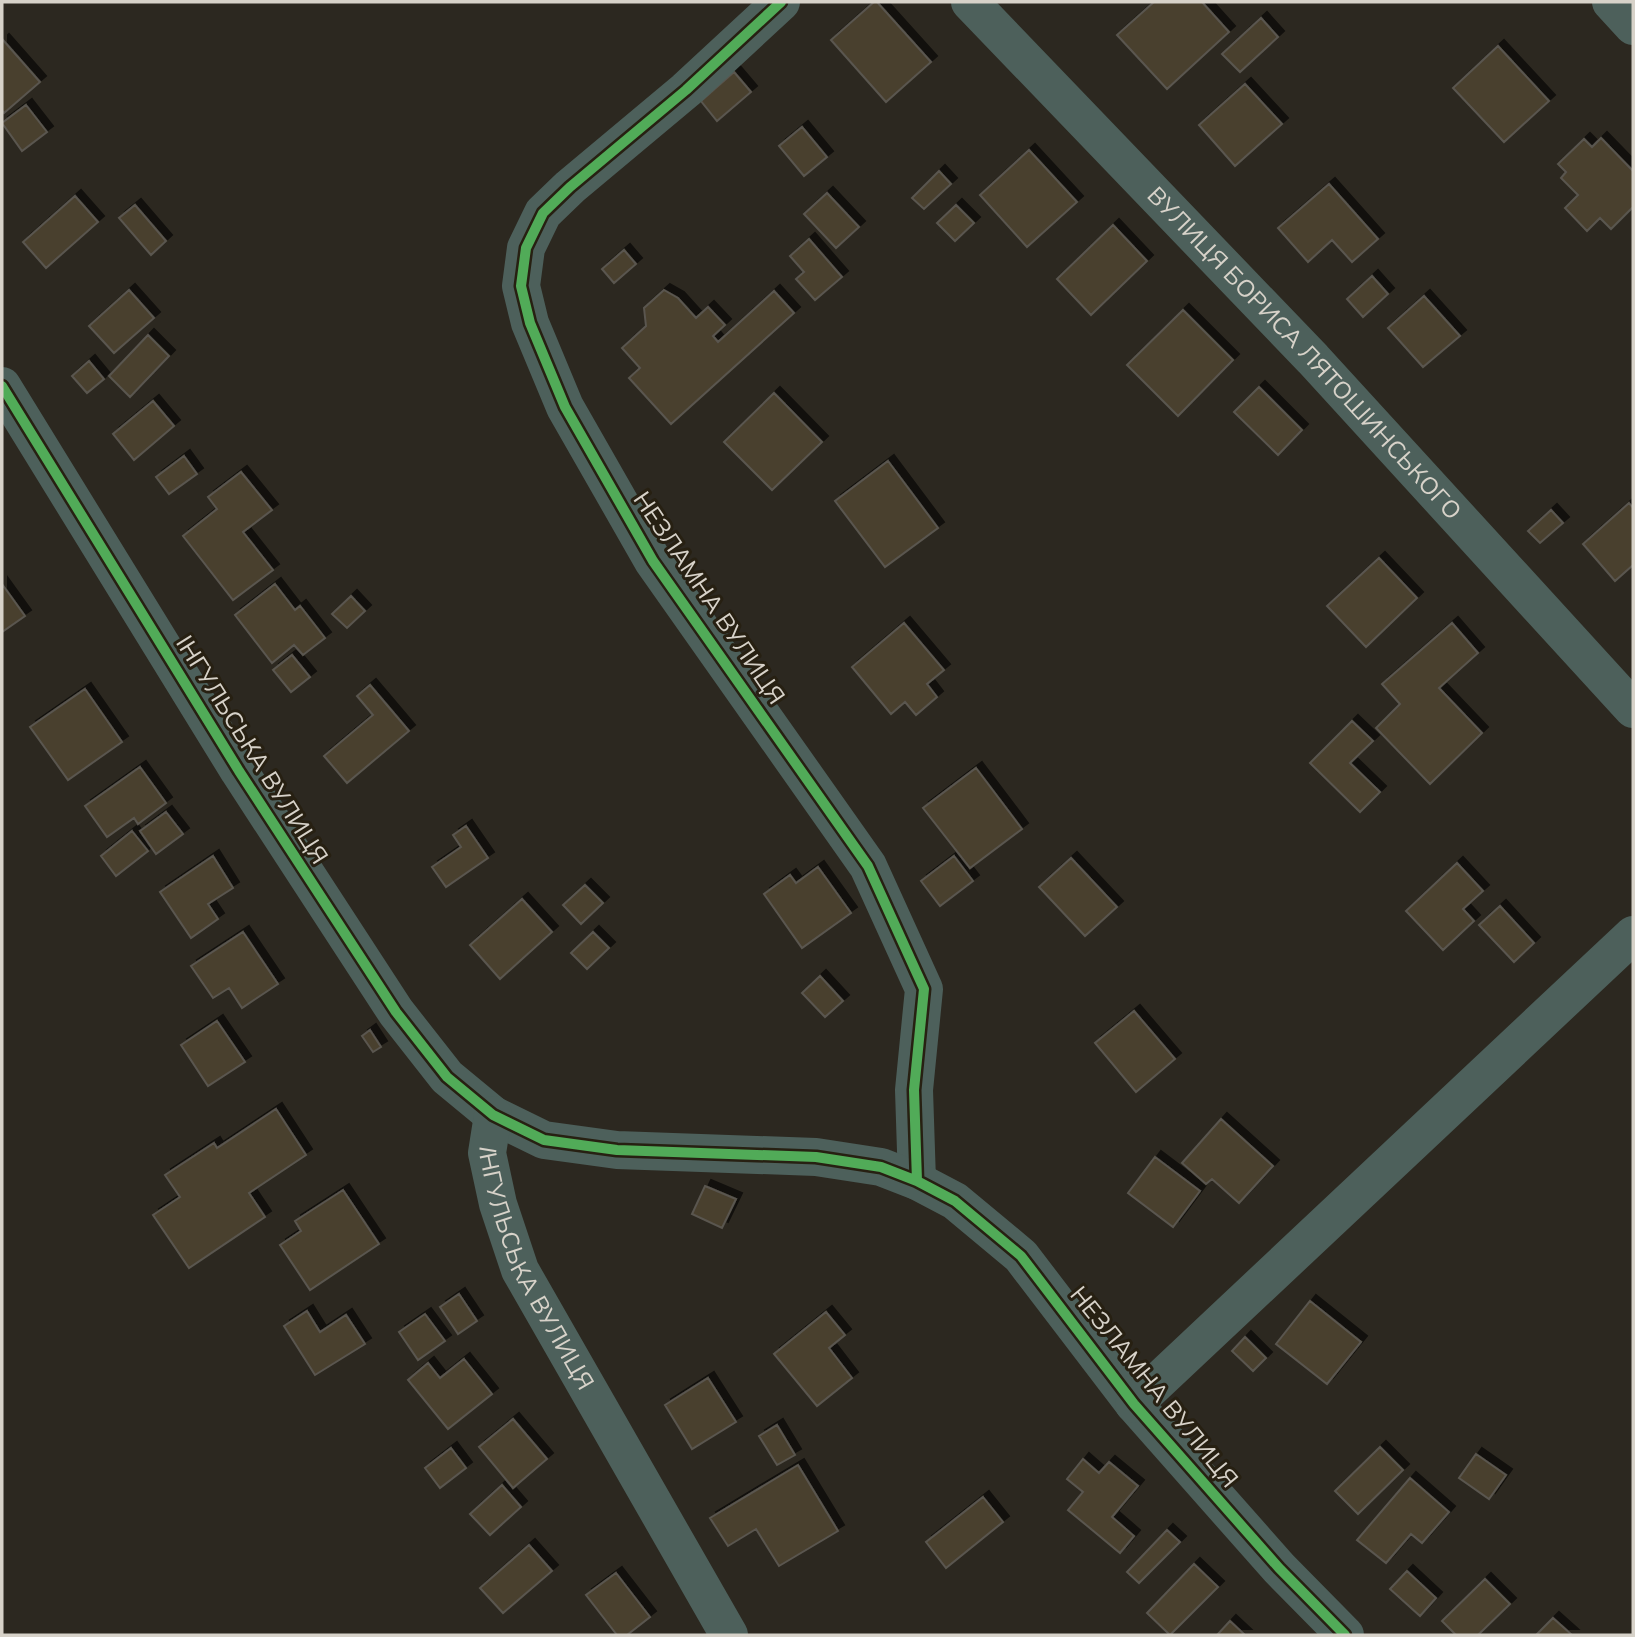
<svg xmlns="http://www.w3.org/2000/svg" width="1635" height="1637" viewBox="0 0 1635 1637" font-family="Mulish,sans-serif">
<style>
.building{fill:#4a402f;stroke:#5a564f;stroke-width:2;filter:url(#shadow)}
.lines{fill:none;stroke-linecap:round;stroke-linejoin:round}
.minor{stroke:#4d605b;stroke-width:38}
.cycleway-casing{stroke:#272012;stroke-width:15}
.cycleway{stroke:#51ab58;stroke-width:10}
.labels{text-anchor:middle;stroke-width:6;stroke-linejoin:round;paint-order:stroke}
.street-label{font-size:24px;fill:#d7d2c9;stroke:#272012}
</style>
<defs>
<filter id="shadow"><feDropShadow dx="6" dy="-6" stdDeviation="0" flood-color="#0009"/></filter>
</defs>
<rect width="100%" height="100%" fill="#2c2820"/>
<!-- building -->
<path class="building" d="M874,2H877L931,62L886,102L831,40Z
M1154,2H1202L1229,32L1167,89L1117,35Z
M1261,18L1278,37L1240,72L1222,54Z
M3,40L40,82L4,113L2,110V41Z
M1498,46L1549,101L1504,142L1453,88Z
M734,72L751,92L717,121L701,101Z
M1245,84L1282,124L1235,166L1199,125Z
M26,105L47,132L22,151L2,123Z
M802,127L827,157L804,176L779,146Z
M1601,138L1633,171V207L1611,229L1600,218L1587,231L1565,208L1578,195L1561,178L1566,172L1558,164L1584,139L1592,147Z
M1029,150L1077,202L1027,247L980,195Z
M939,171L951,184L924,209L912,198Z
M1329,184L1378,239L1352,262L1332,240L1308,262L1278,228Z
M827,193L859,227L836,248L804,214Z
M75,196L98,222L46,268L23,242Z
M135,205L166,241L151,255L119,218Z
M956,205L974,223L955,241L937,223Z
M1113,225L1147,261L1091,315L1057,279Z
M809,239L842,277L815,300L796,279L804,272L790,256Z
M624,250L636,264L614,283L602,269Z
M1372,276L1388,294L1363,317L1347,299Z
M129,290L154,318L114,353L89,326Z
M664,290L678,298L696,318L708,307L725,325L713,336L718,342L774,291L794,313L671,424L629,378L640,368L622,348L646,326L644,308Z
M1424,296L1460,336L1423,367L1388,328Z
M1183,310L1233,360L1178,416L1127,365Z
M148,335L169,356L130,397L109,376Z
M89,361L104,379L87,393L72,376Z
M1259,387L1302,430L1278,455L1234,412Z
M774,393L822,442L772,490L724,442Z
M153,401L174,426L134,460L113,434Z
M184,456L197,474L169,494L156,477Z
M888,461L938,528L885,567L835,501Z
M241,472L272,510L243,532L273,570L233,600L183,536L217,509L208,497Z
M1629,503L1633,508V565L1615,581L1583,544Z
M1551,510L1563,523L1540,543L1528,531Z
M1379,558L1417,598L1366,647L1327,606Z
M2,584L25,616L2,632Z
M275,584L295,610L300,606L325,638L303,655L294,645L272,663L235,615Z
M351,596L365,611L347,628L332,614Z
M904,623L944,670L927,684L937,697L916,715L905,702L891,714L852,667Z
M1452,623L1478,653L1439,688L1482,733L1430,784L1376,728L1400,704L1382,684Z
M292,655L310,677L291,692L273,670Z
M370,685L409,731L347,783L324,756L373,715L357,696Z
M85,689L122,742L68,780L30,727Z
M1352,721L1373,741L1350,763L1380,792L1360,812L1310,763Z
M140,767L166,803L138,824L134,818L107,837L85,806Z
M976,768L1022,829L970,868L923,808Z
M166,812L183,834L156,854L140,831Z
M466,826L488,858L446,887L432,867L461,847L453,835Z
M132,831L148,851L116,876L101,856Z
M213,856L233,888L208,904L218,919L191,938L160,892Z
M954,856L973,881L940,906L921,881Z
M1071,858L1117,907L1085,936L1039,887Z
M1457,863L1483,891L1463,909L1474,921L1443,950L1406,911Z
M818,867L851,913L802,948L764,894L790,875L796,883Z
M585,885L603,903L581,924L563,905Z
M522,899L552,932L500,979L470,945Z
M1500,906L1534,943L1514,962L1479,925Z
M243,932L278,984L242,1008L229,988L213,998L191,966Z
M593,932L609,948L587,969L571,953Z
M820,976L843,1001L825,1017L802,993Z
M1134,1011L1175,1059L1136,1092L1095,1043Z
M217,1021L245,1062L208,1086L181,1045Z
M370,1030L381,1047L373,1052L362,1036Z
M276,1109L306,1155L249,1193L265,1217L189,1268L153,1215L180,1197L165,1175L214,1143L217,1148Z
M1221,1119L1273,1166L1239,1203L1212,1179L1206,1184L1182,1163Z
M1155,1157L1200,1191L1173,1227L1128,1193Z
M705,1186L736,1199L722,1228L692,1214Z
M343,1190L379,1244L310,1290L280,1245L301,1231L295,1221Z
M459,1294L477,1321L458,1334L440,1307Z
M1310,1301L1361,1342L1327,1384L1276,1344Z
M307,1311L320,1332L346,1315L365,1344L315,1375L284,1326Z
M826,1312L845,1335L829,1348L852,1378L817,1406L774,1354Z
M425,1314L445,1341L418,1360L399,1332Z
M1245,1337L1266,1358L1253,1371L1232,1351Z
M464,1359L492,1394L448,1429L408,1380L428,1363L440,1378Z
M708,1378L736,1422L692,1449L665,1405Z
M513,1419L547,1459L513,1488L479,1447Z
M777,1425L795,1455L777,1465L759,1436Z
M1380,1447L1403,1470L1358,1514L1335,1491Z
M451,1448L466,1468L440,1488L425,1468Z
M1476,1454L1506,1475L1489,1499L1459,1478Z
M1083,1459L1099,1473L1109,1462L1138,1486L1112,1517L1134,1536L1120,1553L1068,1510L1083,1492L1067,1479Z
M798,1465L838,1531L779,1566L756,1529L728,1546L710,1518Z
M1410,1478L1449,1512L1422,1543L1411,1534L1386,1563L1357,1540Z
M502,1485L521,1507L490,1535L470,1514Z
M983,1497L1003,1522L946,1568L926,1542Z
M1167,1530L1180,1542L1139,1583L1127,1572Z
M529,1545L552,1571L503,1613L480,1588Z
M1194,1564L1218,1587L1170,1635L1147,1613Z
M1407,1571L1436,1598L1420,1616L1390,1589Z
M616,1573L650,1617L627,1635H617L586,1595Z
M1485,1579L1510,1604L1478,1635H1456L1442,1621Z
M1553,1618L1572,1635H1536Z
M1230,1621L1245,1635H1217Z"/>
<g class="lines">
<!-- minor -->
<g class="minor">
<path d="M781,2L686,90L570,187L543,213L526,248L521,286L530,323L565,407L653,561L868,866L924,989L914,1090L917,1181"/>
<path id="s1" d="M970,2L1313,359L1633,709"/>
<path d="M1611,2L1633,26"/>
<path d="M2,386L239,771L396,1012L447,1077L493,1115L544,1140L617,1150L816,1157L881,1167L917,1181L955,1201L1021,1256L1134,1404L1279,1568L1345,1635"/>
<path id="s2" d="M493,1115L487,1153L498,1204L520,1270L729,1635"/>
<path d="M1134,1404L1633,935"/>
</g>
<defs>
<path id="cycleway" d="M781,2L686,90L570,187L543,213L526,248L521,286L530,323L565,407L653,561L868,866L924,989L914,1090L917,1181
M2,386L239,771L396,1012L447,1077L493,1115L544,1140L617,1150L816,1157L881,1167L917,1181L955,1201L1021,1256L1134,1404L1279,1568L1345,1635"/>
</defs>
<!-- cycleway casing -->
<use href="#cycleway" class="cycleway-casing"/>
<!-- cycleway -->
<use href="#cycleway" class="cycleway"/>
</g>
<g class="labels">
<!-- street labels -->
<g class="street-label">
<text dy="8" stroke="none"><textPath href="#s1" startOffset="485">ВУЛИЦЯ БОРИСА ЛЯТОШИНСЬКОГО</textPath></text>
<text transform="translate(709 598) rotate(56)" y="8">НЕЗЛАМНА ВУЛИЦЯ</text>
<text transform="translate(252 750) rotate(58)" y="8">ІНГУЛЬСЬКА ВУЛИЦЯ</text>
<text dy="8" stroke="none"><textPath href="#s2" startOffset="164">ІНГУЛЬСЬКА ВУЛИЦЯ</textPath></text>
<text transform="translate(1154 1387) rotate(51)" y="8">НЕЗЛАМНА ВУЛИЦЯ</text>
</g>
</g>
<!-- border -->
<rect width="1635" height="1637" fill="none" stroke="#d7d2c9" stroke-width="7"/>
</svg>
